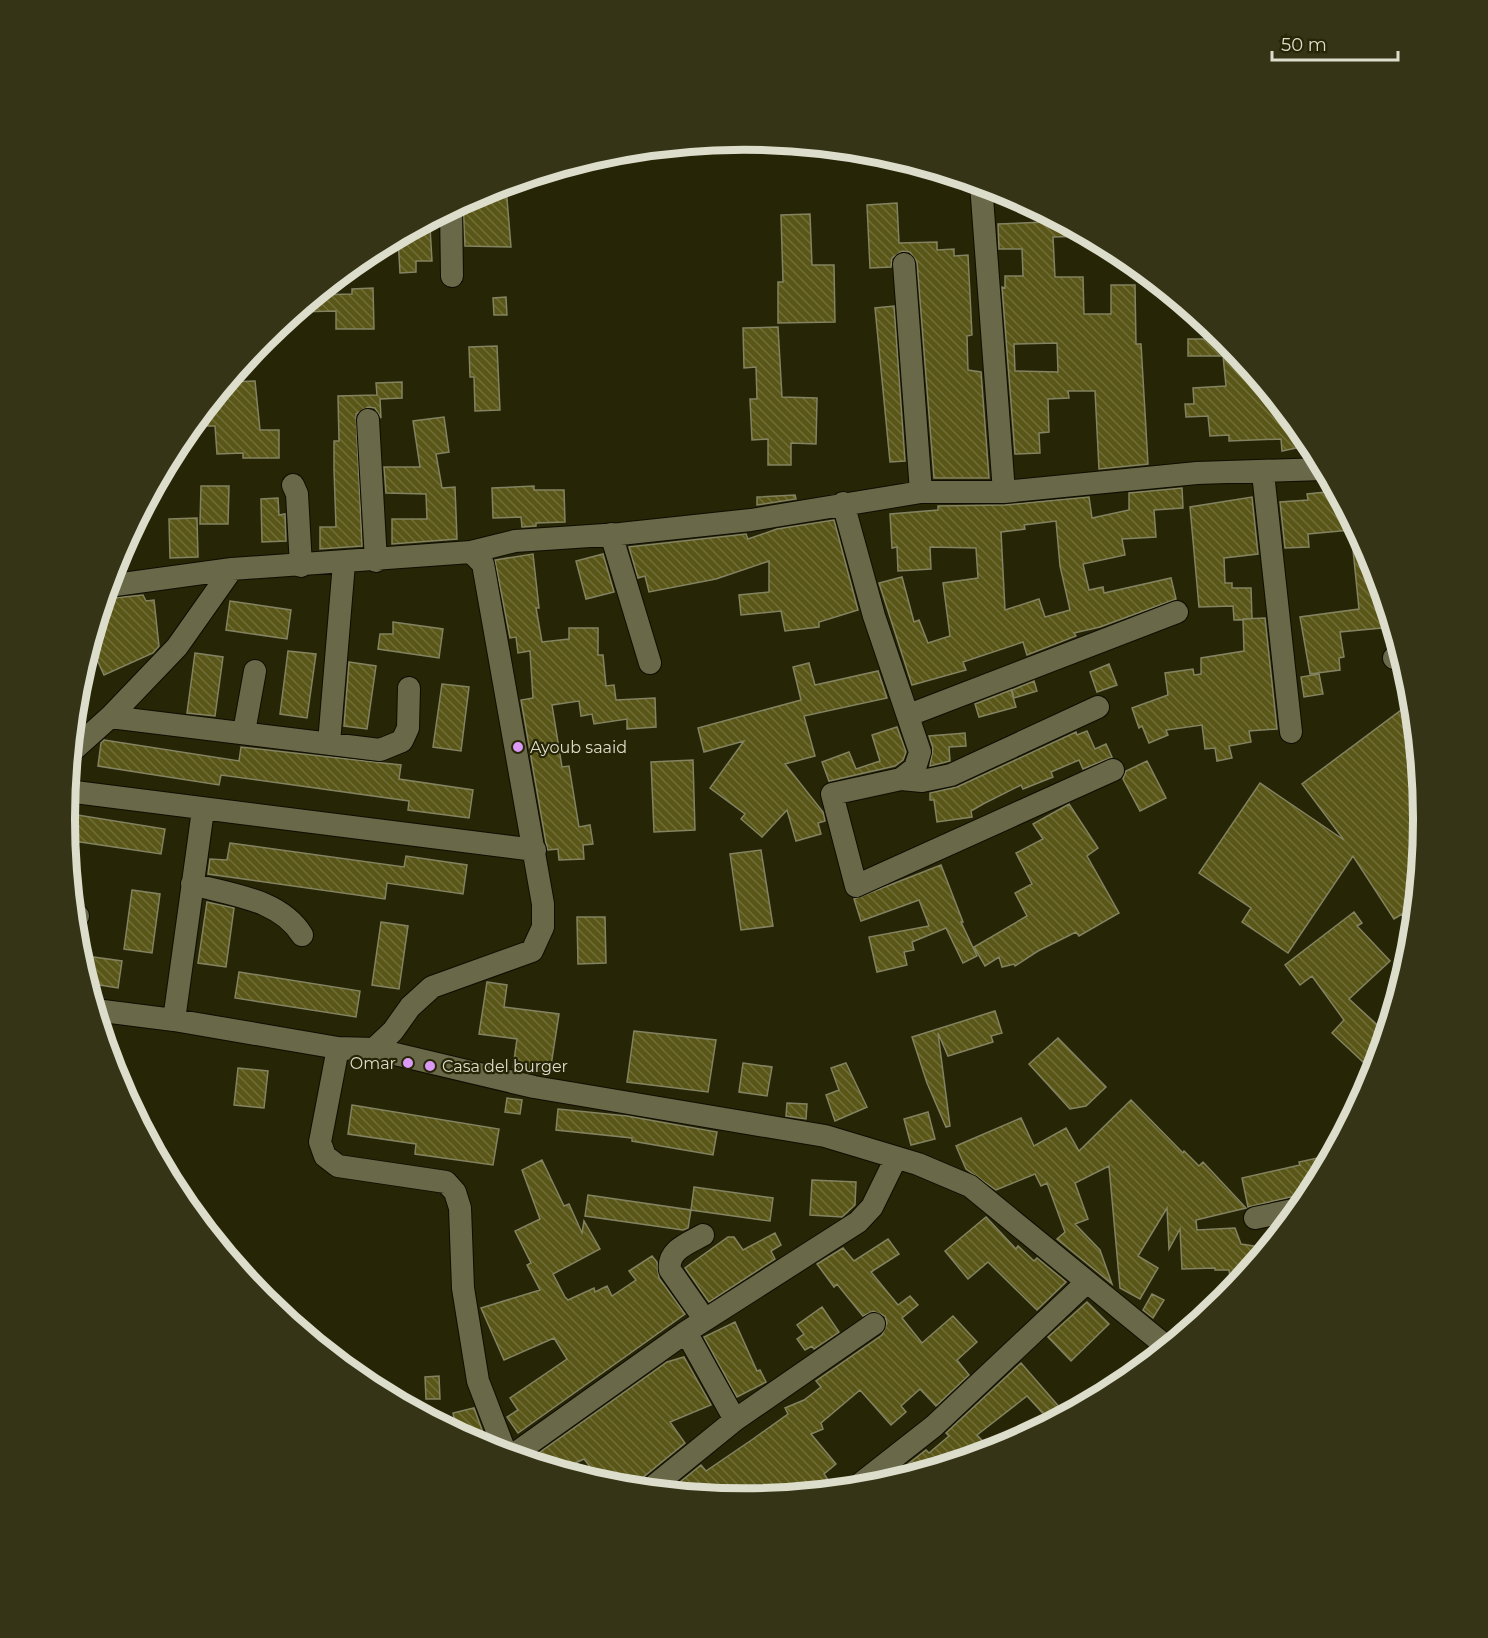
<svg xmlns="http://www.w3.org/2000/svg" width="1488" height="1638" viewBox="0 0 1488 1638" font-family="Montserrat,sans-serif">
<style>
.building{fill:url(#building-back-hatch);stroke:#838362;stroke-width:1.5;fill-rule:evenodd}
.lines{fill:none;stroke-linecap:round;stroke-linejoin:round}
.minor-casing{stroke:#0f0d00;stroke-width:24}
.minor{stroke:#696849;stroke-width:22}
.poi-dot{fill:#da9af6;stroke:#262506;stroke-width:2}
.labels{text-anchor:middle;stroke-width:4.5;stroke-linejoin:round;paint-order:stroke}
.poi-label{font-size:16px;fill:#ddc;stroke:#262506;text-anchor:start}
.rim{fill:none;stroke:#ddc;stroke-width:8}
</style>
<defs>
<pattern id="building-back-hatch" width="6" height="6" patternUnits="userSpaceOnUse" patternTransform="scale(1.5)"><rect width="6" height="6" fill="#595617"/><path d="M-1 5l2 2M0 0l6 6M5-1l2 2" fill="none" stroke="#706e38"/></pattern>
</defs>
<rect width="100%" height="100%" fill="#262506"/>
<!-- building -->
<path class="building" d="M506,187L511,247L465,246L463,203L484,191Z
M897,203L899,243L937,242V250L954,249V256L968,255L972,335L967,336L968,370L981,372L989,478H934L917,262L910,252L902,251L892,258L891,267L870,268L867,205Z
M1045,213L1087,236L1053,237L1055,277H1083L1084,314H1111V285H1135L1136,344H1141L1148,464L1099,469L1095,391H1068L1069,398L1048,399L1049,432L1039,433L1040,453L1015,454L1002,287L1005,288V276H1023L1022,249H999L998,224L1045,222ZM1057,343L1058,372L1015,371L1014,344Z
M810,214L812,265H834L835,322L778,323V282H783L781,215Z
M438,216V225L430,227L432,261H416V272L400,273L398,237Z
M373,288L374,329H336V311L296,312L317,295L352,294V289Z
M506,297L507,315H494L493,298Z
M894,306L905,461L890,462L875,308Z
M778,327L782,397L817,398L816,444L791,443V465H768V439L752,440L750,399H757L756,367L744,368L743,328Z
M1221,336L1306,437L1300,438L1301,447L1282,451L1281,439L1229,441V435L1210,436L1208,416L1186,417L1185,404H1194L1193,388L1226,386L1223,356H1188V339H1221Z
M497,346L500,410L475,411L474,377H470L469,347Z
M255,381L260,430H279V458H243V453L217,454L215,426H192L228,382Z
M402,382V398L380,399L381,418L375,408L368,407L356,414L362,546L320,549V527H336L334,470V441H339L338,396L377,395L376,383Z
M444,417L449,452L436,454L442,488L455,487L457,539L392,544V519H427L426,494L386,493L384,467H420L413,421Z
M201,486H229L228,524H200Z
M534,486V490H564L565,522L536,523V526L522,527L521,517L493,518L492,488Z
M1182,488L1183,508L1154,510L1156,537L1122,539L1125,555L1083,564L1089,590L1103,587L1104,593L1171,578L1176,599L1100,627L1074,633L1076,636L1027,655L1023,642L963,662L966,670L912,685L879,583L902,577L914,622L919,620L928,643L950,636L943,583L978,578L976,548L930,547L931,569L898,571L897,547L892,548L890,514L938,510V506L1005,505L1089,497L1092,518L1129,510V493ZM1056,521L1060,566L1070,610L1045,617L1039,599L1005,610L1001,532L1025,529L1024,525Z
M1336,491L1372,559L1392,627L1340,632L1344,657L1339,658L1340,670L1310,674L1300,617L1359,609L1351,530L1308,534L1309,547L1285,548L1280,502L1308,500L1307,494Z
M795,495L796,499L757,505V497Z
M1252,497L1258,554L1224,558L1225,583H1232V588H1251L1252,619L1234,620L1233,606L1199,607L1190,507Z
M278,498L279,515L285,514L286,541L262,542L261,499Z
M197,518L198,557L170,558L169,519Z
M834,520L858,610L819,622V627L785,631L781,611L741,615L739,595L769,592V561L716,579L649,592L645,576L638,578L629,547L746,534L748,539L777,529Z
M533,554L539,608H536L542,642L569,639V628H598V655H603L606,686L614,685L616,700L655,698L656,727L627,729V719L594,724L592,714L581,716L579,701L552,705L562,767L569,766L579,827L590,825L593,844L583,845L584,859L559,860L558,849L548,850L546,843L521,700L533,698L530,651L518,653L516,637L510,638L495,560Z
M603,554L614,592L586,599L576,561Z
M143,595L146,601L154,600L159,646L153,653L104,675L90,644L104,599Z
M230,601L291,610L287,639L226,630Z
M1265,618L1277,729L1249,731L1251,742L1229,746L1232,758L1217,761L1215,748L1205,749L1202,725L1166,730L1168,735L1149,743L1142,726L1139,728L1132,708L1168,695L1165,673L1193,669L1194,675L1201,674V658L1244,651L1243,619Z
M393,622L443,629L439,658L378,649L380,634H393Z
M288,651L316,654L307,718L280,714Z
M195,653L223,657L215,716L187,713Z
M349,662L376,666L367,729L344,726Z
M809,663L815,685L878,671L887,698L804,716L815,756L785,764L823,812L825,821L818,823L821,834L796,841L787,810L762,837L741,819L745,814L710,788L744,741L704,752L698,728L801,700L793,667Z
M1109,664L1117,685L1097,692L1090,672Z
M1319,674L1323,694L1304,697L1301,677Z
M1034,681L1037,691L1014,698L1012,690Z
M442,684L469,687L461,751L433,747Z
M1011,690L1016,707L979,717L975,704Z
M1412,702L1424,819L1413,925L1402,914L1394,919L1353,856L1288,953L1242,922L1251,908L1199,873L1260,783L1344,840L1302,784Z
M897,727L906,752L903,760L895,766L829,781L822,762L849,752L856,769L880,761L872,735Z
M1087,731L1095,749L1106,744L1112,757L1083,769L1079,760L1051,772L1053,777L1023,789L1021,785L983,804L971,811L972,817L937,822L934,800H930V793L957,787L1076,732L1077,735Z
M965,733L966,746L949,747L950,761L930,766L933,748L929,736Z
M104,740L239,761L241,747L401,765L399,779L473,790L469,818L408,810L409,801L221,775L219,785L98,766L101,743Z
M693,760L695,830L654,832L651,762Z
M1147,761L1166,798L1140,811L1123,779L1126,771Z
M1069,804L1098,848L1087,856L1119,913L1079,936L1076,932L1038,951L1015,966L1014,964L1002,967L999,957L985,966L974,947L1027,916L1015,893L1032,884L1016,853L1043,839L1033,824Z
M65,813L165,829L161,854L67,840Z
M230,843L404,867L406,856L467,865L463,894L387,883L385,899L208,874L210,859L227,860Z
M761,850L773,926L741,930L730,854Z
M941,865L963,922H961L977,956L963,963L946,928L912,942L914,950L904,952L907,965L877,972L869,937L929,926L919,900L861,921L854,899Z
M132,890L160,894L152,953L124,949Z
M207,902L234,908L226,967L198,963Z
M1354,912L1362,923L1357,926L1390,961L1349,999L1386,1033L1384,1039L1363,1062L1332,1033L1344,1020L1312,976L1300,985L1285,965Z
M577,917H605L606,963L578,964Z
M381,922L408,926L399,989L372,985Z
M79,955L122,961L118,988L87,983Z
M239,972L360,991L356,1017L235,998Z
M487,982L507,985L504,1007L559,1014L550,1072L513,1067L517,1039L479,1034Z
M995,1011L1002,1033L991,1036L993,1042L948,1056L938,1033L950,1126L946,1127L927,1083L912,1037Z
M634,1031L716,1040L708,1092L627,1082Z
M1058,1038L1106,1087L1086,1106L1070,1109L1029,1064Z
M743,1063L772,1067L767,1096L739,1092Z
M846,1063L867,1107L835,1121L826,1095L839,1090L831,1068Z
M238,1068L268,1071L264,1108L234,1105Z
M507,1098L522,1100L520,1114L505,1112Z
M1131,1100L1183,1153L1184,1151L1199,1166L1203,1162L1246,1208L1196,1220L1197,1230L1235,1228L1241,1244L1267,1248L1244,1276L1230,1277L1229,1270H1215V1268L1182,1269L1180,1229L1169,1249L1167,1208L1138,1256L1158,1268L1140,1299L1120,1288L1109,1166L1075,1183L1088,1219L1075,1224L1100,1250L1112,1284L1057,1239L1065,1232L1047,1183L1041,1186L1035,1174L996,1190L966,1169L956,1146L1021,1118L1034,1146L1066,1128L1079,1151Z
M787,1103L807,1104L806,1119L786,1116Z
M352,1105L499,1129L493,1165L415,1154L416,1144L348,1134Z
M558,1109L627,1116L717,1132L713,1155L632,1141V1138L556,1130Z
M928,1112L935,1139L911,1145L904,1119Z
M1331,1155L1318,1180L1308,1182L1310,1195L1295,1196L1248,1207L1242,1178L1300,1165L1299,1162Z
M542,1160L564,1206L569,1204L582,1233L584,1221L600,1249L553,1274L565,1297L568,1300L594,1288L595,1292L607,1286L612,1296L636,1280L629,1271L652,1256L657,1262L659,1278L685,1314L518,1433L507,1417L518,1410L510,1398L567,1359L554,1338L504,1360L481,1308L540,1290L527,1265L531,1263L515,1231L540,1219L522,1170Z
M812,1180L856,1182L855,1205L842,1217L810,1215Z
M694,1187L773,1198L770,1221L691,1210Z
M588,1195L691,1210L688,1228L683,1230L585,1216Z
M986,1217L1016,1249L1018,1246L1034,1261L1037,1258L1066,1282L1037,1310L988,1262L968,1279L945,1251Z
M775,1233L781,1245L771,1251L775,1259L709,1302L685,1268L728,1237H734L743,1250Z
M888,1239L899,1254L871,1272L898,1305L910,1296L918,1305L902,1318L922,1343L953,1316L977,1342L957,1360L969,1375L936,1406L920,1389L901,1406L906,1412L891,1425L860,1390L821,1423L823,1429L811,1434L836,1464L824,1474L831,1484L823,1491H816L810,1484L799,1493L744,1498L669,1491L701,1465L706,1471L753,1439L788,1414L785,1408L804,1400L821,1387L816,1381L882,1335L887,1323L885,1316L873,1311L863,1316L837,1284L834,1287L817,1264L843,1248L854,1261Z
M1152,1294L1164,1300L1153,1318L1143,1310Z
M1087,1302L1109,1324L1071,1361L1048,1337Z
M822,1307L839,1332L814,1349L812,1346L805,1350L797,1339L804,1334L797,1325Z
M735,1322L757,1371L760,1370L766,1382L737,1397L704,1337Z
M684,1357L711,1405L670,1422L685,1443L641,1479L637,1488L603,1483L584,1459L560,1470L529,1460L667,1362Z
M1021,1363L1061,1409L1049,1420L1027,1396L977,1435L992,1451L882,1484L926,1450L929,1453L949,1436L946,1433Z
M439,1376L440,1399H426L425,1377Z
M474,1408L485,1438L488,1448L457,1432L453,1413Z"/>
<g class="lines">
<defs>
<path id="minor" d="M981,184L1004,492
M451,209L452,276
M904,264L921,492
M368,420L376,561
M1263,473L1291,732
M293,485L297,494L301,566
M843,503L874,616L920,752L915,768L901,779L832,794L856,886L1113,770
M611,534L650,663
M471,552L515,541L620,534L751,520L921,492H1004L1197,473L1323,469
M108,586L232,569L471,552L483,564L543,904V927L532,951L432,987L410,1007L393,1031L374,1049
M1394,658L1400,652
M909,715L1177,612
M110,717L380,750L402,741L408,728L409,688
M244,732L255,671
M329,743L344,563
M71,752L110,717L177,647L232,569
M901,779L922,781L951,775L1098,707
M67,791L535,850
M192,884C231,895 280,899 302,935
M74,918L78,916
M95,1010L174,1020L338,1048L374,1049L534,1087L825,1136L918,1164L970,1186L1167,1347
M174,1020L203,810
M338,1048L320,1142L325,1156L338,1166L446,1182L455,1192L460,1208L463,1288L478,1381L506,1454
M1255,1218L1298,1209
M703,1235C689,1243 667,1250 670,1270L705,1320
M735,1420L686,1332L858,1222L872,1207L896,1158
M513,1455L686,1332
M855,1488L934,1426L1087,1282
M650,1489L735,1420L874,1324"/>
</defs>
<!-- minor casing -->
<use href="#minor" class="minor-casing"/>
<!-- minor -->
<use href="#minor" class="minor"/>
</g>
<!-- markers -->
<g class="poi-dot">
<circle cx="518" cy="747" r="6"/>
<circle cx="408" cy="1063" r="6"/>
<circle cx="430" cy="1066" r="6"/>
</g>
<g class="labels">
<!-- poi labels -->
<g class="poi-label">
<text x="530" y="753">Ayoub saaid</text>
<text x="396" y="1069" text-anchor="end">Omar</text>
<text x="442" y="1072">Casa del burger</text>
</g>
</g>
<!-- crop -->
<path d="M0 0H1488V1638H0ZM75 819a669 669 0 1 1 1338 0a669 669 0 1 1-1338 0Z" fill="#353416" fill-rule="evenodd"/>
<path class="rim" d="M75 819a669 669 0 1 1 1338 0a669 669 0 1 1-1338 0Z"/>
<!-- scale -->
<path d="M1272 51v9h126v-9" fill="none" stroke="#ddddcc" stroke-width="3"/>
<text x="1281" y="51" font-size="18" fill="#ddddcc" stroke="#262506" stroke-width="4.5" paint-order="stroke">50 m</text>
</svg>
